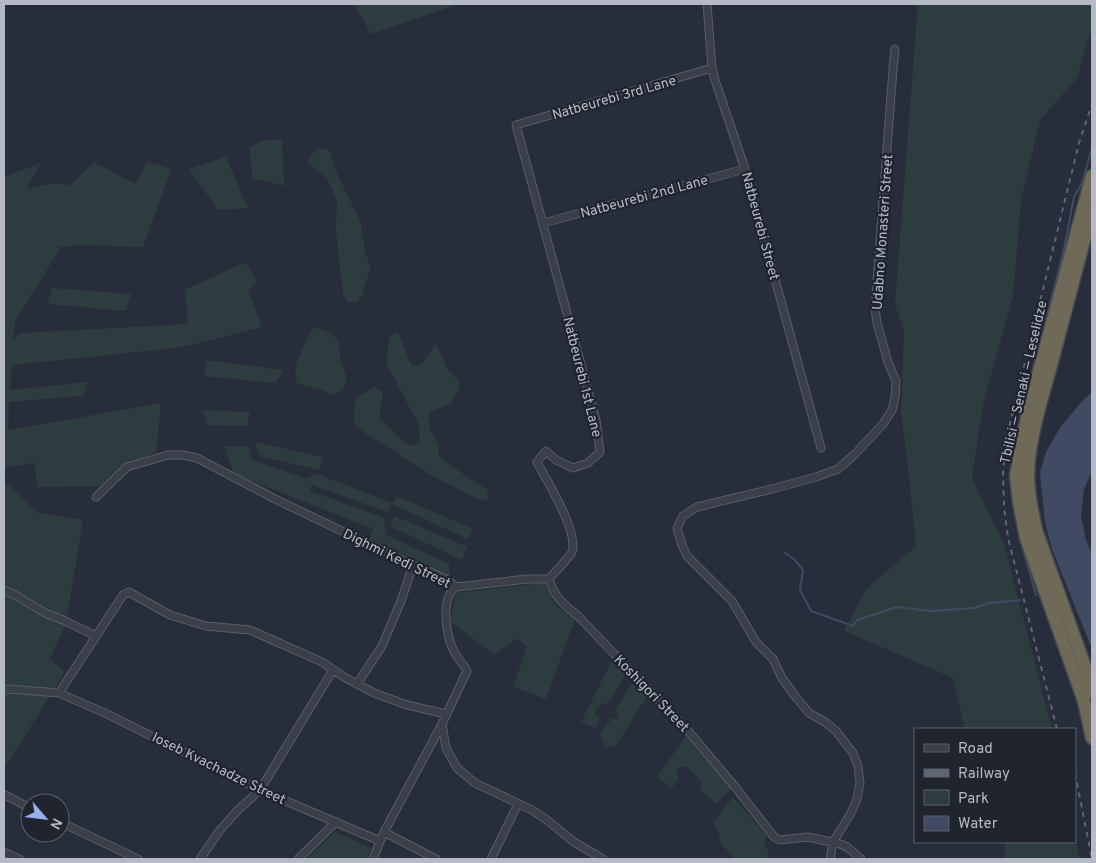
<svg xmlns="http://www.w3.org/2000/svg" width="1096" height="863" viewBox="0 0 1096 863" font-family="Overpass,sans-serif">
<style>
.green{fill:#2d3d3f}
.water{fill:#404b63}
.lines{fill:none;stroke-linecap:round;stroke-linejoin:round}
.stream{stroke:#404b63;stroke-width:2}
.street-casing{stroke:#585d68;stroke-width:9}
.highway-casing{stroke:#454a55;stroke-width:15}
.street{stroke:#3a3f4a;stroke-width:7}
.highway{stroke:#6f6958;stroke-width:12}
.rail{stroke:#5f6573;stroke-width:2;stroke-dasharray:5 5;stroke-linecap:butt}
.labels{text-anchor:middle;stroke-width:4.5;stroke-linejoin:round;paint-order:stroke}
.street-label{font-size:14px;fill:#b6bac6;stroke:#1f242f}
</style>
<rect width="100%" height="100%" fill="#272d3a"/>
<!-- green -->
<path class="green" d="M354,4H458L371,34Z
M918,4H1092V26L1077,78L1040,120L1021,200L1013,296L983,404L972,478L1004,544L1052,729H965L953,678L844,631L867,588L916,546L906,449L901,415L904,331L895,304Z
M282,139L284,186L253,178L249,147L261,141Z
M320,148L329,150L338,176L358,216L361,226L365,252L371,269L364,287L362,296L356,303L347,302L343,294L336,230L337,202L330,184L326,177L307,163L313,153Z
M226,157L248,208L218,210L189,169Z
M94,162L135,184L147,162L171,169L143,247L81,245L58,247L60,249L15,321L13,339L21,333L188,324L185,290L245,262L257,282L248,290L262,327L203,342L176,348L12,365L10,390L88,382L83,396L9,402L8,430L161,403L156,452L138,460L101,486L37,487L35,463L5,467L4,480L36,512L83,520L66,623L50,659L65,672L4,769V177L41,163L26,189L53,183L70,185Z
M52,288L131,294L126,311L48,304Z
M315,327C325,331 338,335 339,346C340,350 339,355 340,359C342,367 346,372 347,382L342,390L334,395L330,394L322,390L298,384C295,379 295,373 296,368C297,360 309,332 315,327Z
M398,333L412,366L421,365L436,344L447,368L459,381V389L450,404L429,412L430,430L439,445L438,454L444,461L487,490L488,499L479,500L431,475L362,431L354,422C355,398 353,399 374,387L383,392L379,418L405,443L414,446L420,441L419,425L386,363L390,336Z
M206,360L283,370L275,383L204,376Z
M203,410L250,412L247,426L207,425Z
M255,442L323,457L319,470L260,456Z
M224,446H248L252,460L307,479L315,473L392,503L397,496L473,529L468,539L392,504L388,512L312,485L310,491L384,518L386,535L449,564L450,577L369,538L373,529L234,474Z
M395,516L467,547L462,560L390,526Z
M544,583L555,605L575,619L546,699L513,687L527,646L517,639L494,655L450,621L456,593Z
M612,660L626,672L610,702L600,705L594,713L600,717L595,728L581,722Z
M631,684H635L648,695L615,747L605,746L600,734L612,718L617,719L619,714L615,710Z
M686,736L699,752L732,788L716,804L700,790L702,782L688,767L676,768L679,778L672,788L657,777Z
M733,797L766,835L764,843L769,854L766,859H735L721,844L718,831L713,823Z
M335,832L371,848L367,859H306Z
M1075,837L1079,859H1005V842H1075Z"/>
<!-- water -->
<path class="water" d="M1092,392V471L1084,489L1081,516L1086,540L1092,554V649L1052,549L1045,522L1040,473L1046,452L1060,428L1082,401Z"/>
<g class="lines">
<!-- stream -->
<path class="stream" d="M1032,375L1064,249L1074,197L1082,183L1092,148
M1012,465L1014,443L1021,418
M1014,509L1017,524
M1022,546L1036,595
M785,553L794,559L803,570L800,590L811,611L853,626L857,620L897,607L930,611L974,608L989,603L1020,600"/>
<defs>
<path id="street" d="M707,4L712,68L715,80L745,169L821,448
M543,223L745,169
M96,497L127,467L168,455H183L197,458L277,500L413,565L446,579L456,587
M549,579C554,573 569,558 572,552C579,532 547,481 537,462L546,451L556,460L573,468L588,463L600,452L596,420L516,125L712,68
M549,579C555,599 564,604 579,617L689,732L736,788L774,837L780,840L808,837L840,844L847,847L861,859
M456,587L527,579H549
M4,590L15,595L45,613L63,620L96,636
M357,684L382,646L401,601L413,565
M4,691L8,689L59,693L107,714L260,790L380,841
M59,693L123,595L129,592L170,615L206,626L250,630L322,662L344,677L374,693L407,705L446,714
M442,724L446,748L457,768L475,783L532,810L547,820L574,842L603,859
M5,795L30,808
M60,822L138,859
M384,832L436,859
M4,852L20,859
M200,859L220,830L238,810L260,790L333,670
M298,859L336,822
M373,859L384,832L442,724L467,671C464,664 457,659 454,651C446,638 440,597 456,587
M491,859L518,804
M830,859L833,842L851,813L857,799L860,783L858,766L853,753L836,731L825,722L809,713L795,696L782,678L773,659L756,642L732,601L687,556L682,545L677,528L683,516L697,507L772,489L816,477L838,469L854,455L883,424L892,410L895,397L896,381L888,362L877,323L875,308L893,69L895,49"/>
<path id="highway" d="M1092,176L1028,412L1016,475L1019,502L1026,538L1084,701L1092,738
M1092,210C1079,261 1065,313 1051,365C1042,398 1029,438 1028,473C1028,493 1032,513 1037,533L1084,664L1092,692"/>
</defs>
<!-- street casing -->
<use href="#street" class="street-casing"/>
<!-- highway casing -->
<use href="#highway" class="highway-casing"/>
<!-- street -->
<use href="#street" class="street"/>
<!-- highway -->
<use href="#highway" class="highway"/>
<!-- rail -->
<path class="rail" d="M1057,729L1008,538L1004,507L1003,474L1006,440L1079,143L1092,104
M1075,773L1092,859"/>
</g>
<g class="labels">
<!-- street labels -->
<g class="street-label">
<text transform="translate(614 97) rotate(-16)" y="5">Natbeurebi 3rd Lane</text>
<text transform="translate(644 196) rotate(-15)" y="5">Natbeurebi 2nd Lane</text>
<text transform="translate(761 226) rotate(75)" y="5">Natbeurebi Street</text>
<text transform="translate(882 232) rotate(-86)" y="5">Udabno Monasteri Street</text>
<text transform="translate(583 377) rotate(76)" y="5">Natbeurebi 1st Lane</text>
<text transform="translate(1023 382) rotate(-77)" y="5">Tbilisi — Senaki — Leselidze</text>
<text transform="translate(397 558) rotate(26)" y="5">Dighmi Kedi Street</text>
<text transform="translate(652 693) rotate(46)" y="5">Koshigori Street</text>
<text transform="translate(219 768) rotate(26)" y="5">Ioseb Kvachadze Street</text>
</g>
</g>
<!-- border -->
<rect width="1096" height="863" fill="none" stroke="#b6bac6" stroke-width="10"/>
<!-- legend -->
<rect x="914" y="728" width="162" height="115" fill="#1f242f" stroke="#5b606b"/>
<rect x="924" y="744" width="25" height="8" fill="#3a3f4a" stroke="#5b606b"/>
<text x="958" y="753" font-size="15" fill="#b6bac6">Road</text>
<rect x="924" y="769" width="25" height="8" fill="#5f6573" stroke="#5b606b"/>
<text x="958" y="778" font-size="15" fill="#b6bac6">Railway</text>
<rect x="924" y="790" width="25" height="15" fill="#2d3d3f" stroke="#5b606b"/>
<text x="958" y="803" font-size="15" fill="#b6bac6">Park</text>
<rect x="924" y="816" width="25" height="15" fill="#404b63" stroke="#5b606b"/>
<text x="958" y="828" font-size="15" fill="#b6bac6">Water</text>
<!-- north arrow -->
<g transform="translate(45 818) rotate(118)"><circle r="24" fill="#1f242f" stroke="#5b606b"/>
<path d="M0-4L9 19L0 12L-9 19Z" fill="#96afea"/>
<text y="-8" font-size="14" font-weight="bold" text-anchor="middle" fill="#b6bac6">N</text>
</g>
</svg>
